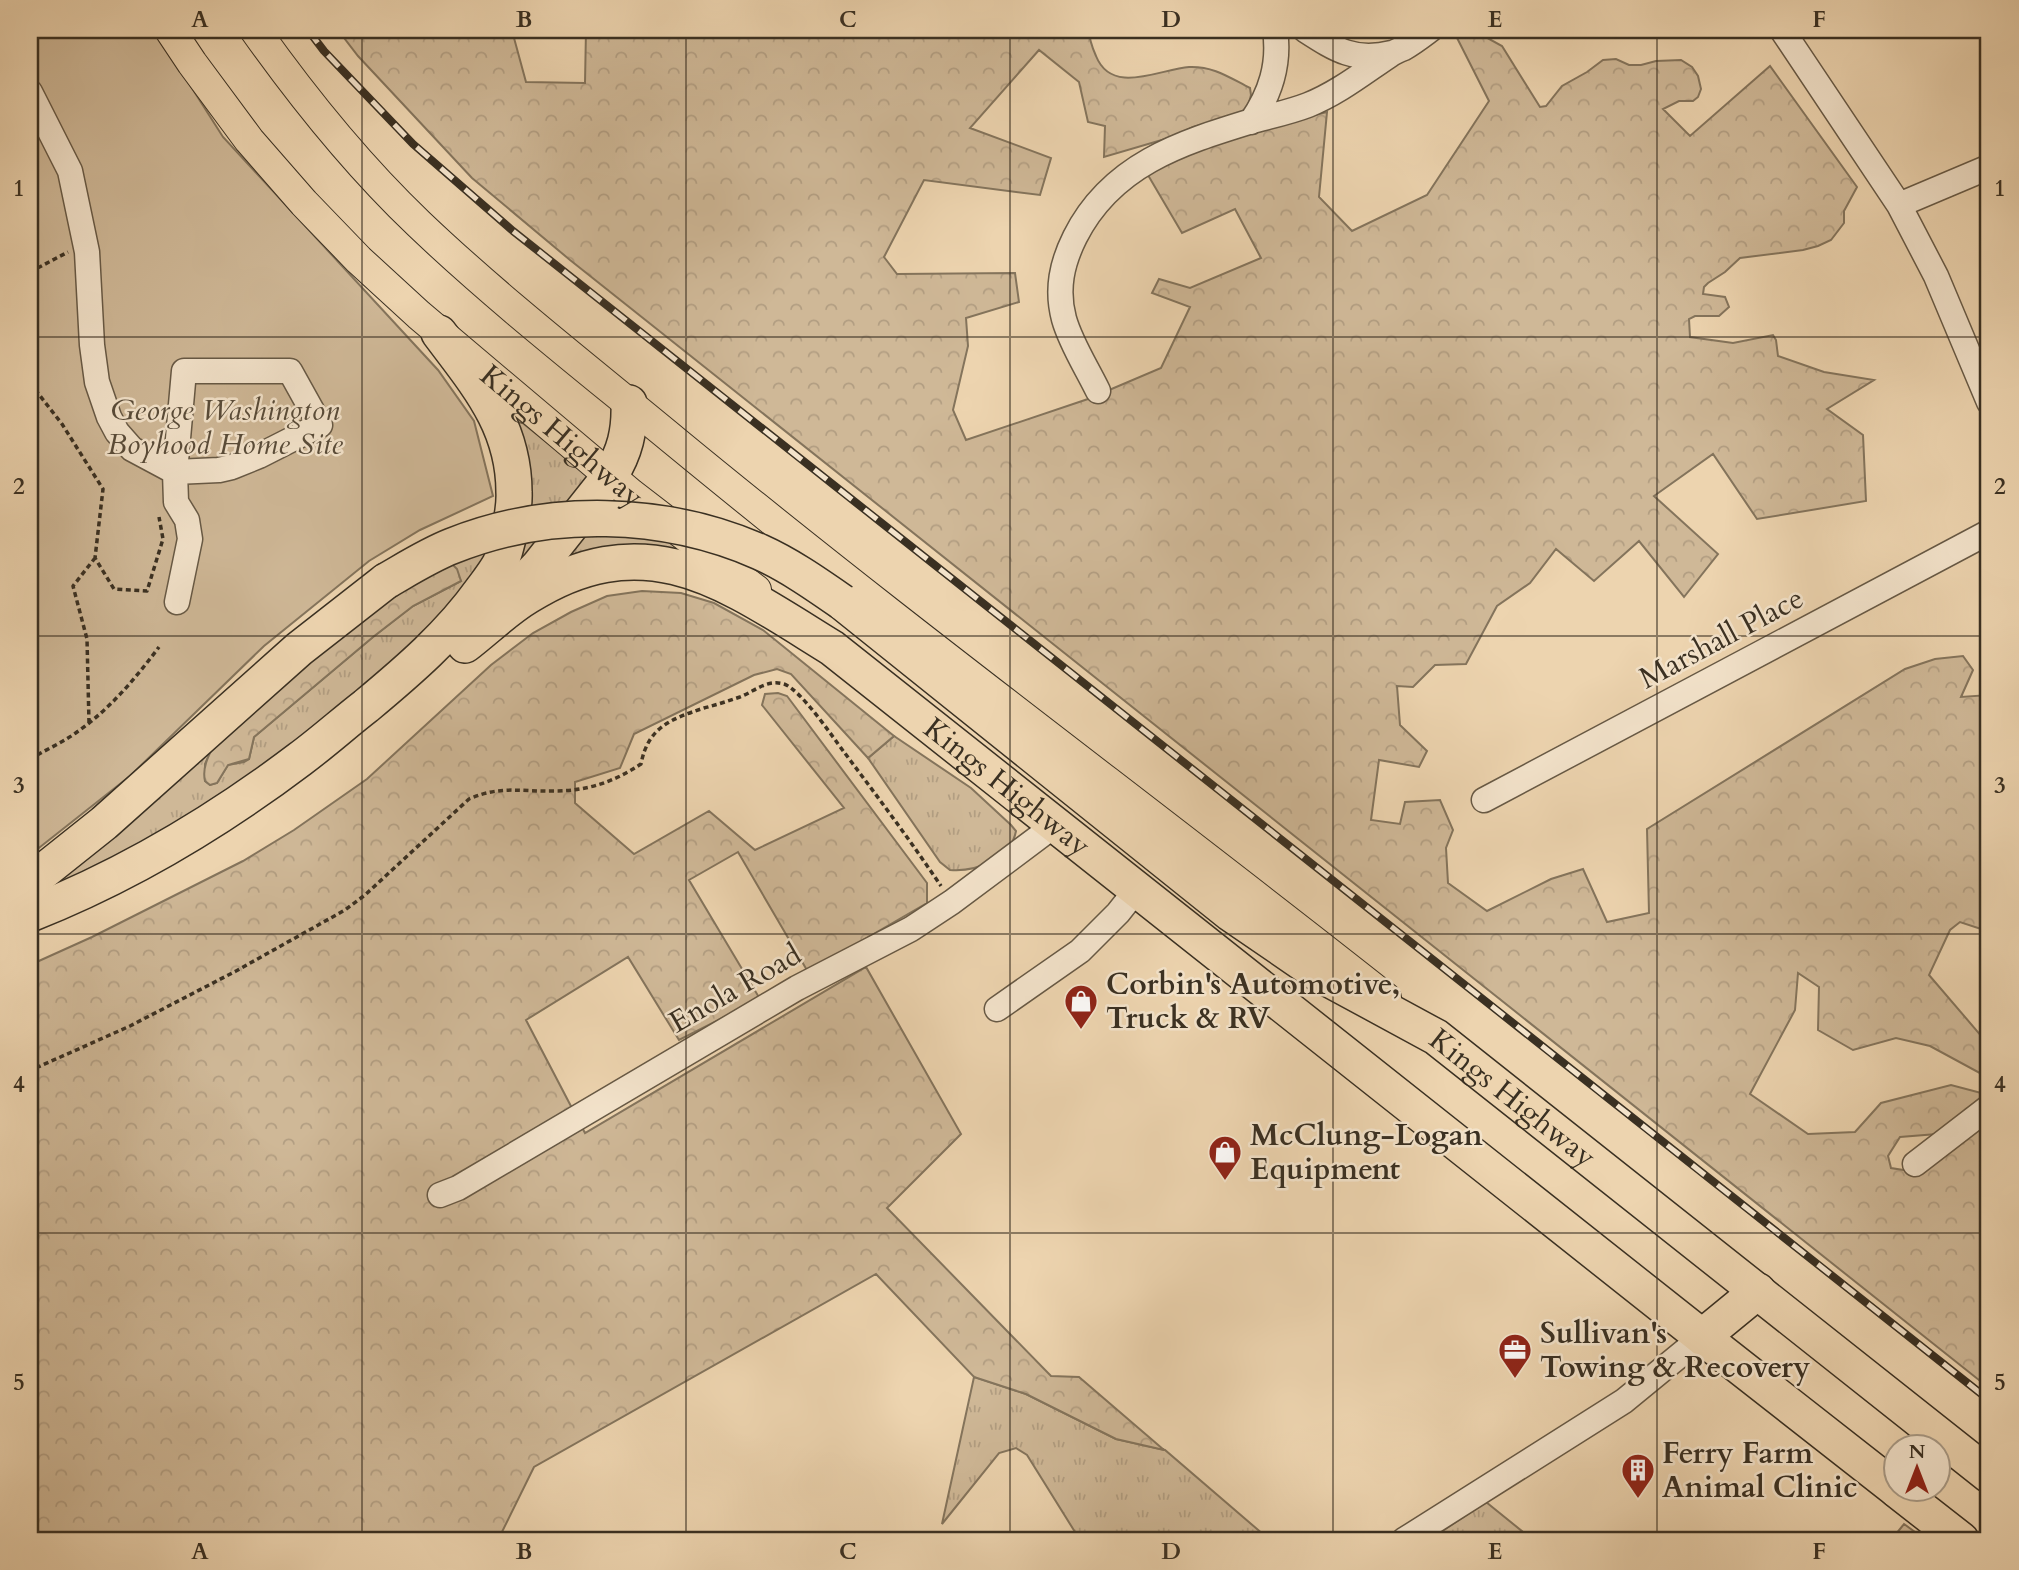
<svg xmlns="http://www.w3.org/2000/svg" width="2019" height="1570" viewBox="0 0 2019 1570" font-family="Cardo,serif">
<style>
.grass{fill:url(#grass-tufts);stroke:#84745c;stroke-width:2}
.forest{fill:url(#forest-crowns);stroke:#84745c;stroke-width:2}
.green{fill:#cfb897;stroke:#84745c;stroke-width:2}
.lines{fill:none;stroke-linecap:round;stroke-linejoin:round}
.minor-casing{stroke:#675945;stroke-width:27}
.major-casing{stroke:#3a3022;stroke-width:32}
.highway-casing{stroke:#3a3022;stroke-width:38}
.path{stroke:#3a3022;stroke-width:3.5;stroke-dasharray:5 3.5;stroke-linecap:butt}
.minor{stroke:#f3e3cb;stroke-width:24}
.major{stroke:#edd4af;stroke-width:30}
.highway{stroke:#edd4af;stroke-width:35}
.rail-casing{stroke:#3a3022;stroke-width:8}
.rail{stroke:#f3e3cb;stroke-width:5;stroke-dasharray:16;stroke-linecap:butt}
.highway-bridge-casing{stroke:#3a3022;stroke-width:38;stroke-linecap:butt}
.highway-bridge{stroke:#edd4af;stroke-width:35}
.grid{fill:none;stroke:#3a3022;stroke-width:2;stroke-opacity:0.55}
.labels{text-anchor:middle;stroke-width:5;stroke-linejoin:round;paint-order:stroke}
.park-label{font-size:30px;font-style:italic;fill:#584b39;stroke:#f3e3cb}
.street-label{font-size:30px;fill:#3a3022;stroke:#f3e3cb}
.poi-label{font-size:30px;font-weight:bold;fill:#3a3022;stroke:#f3e3cb;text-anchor:start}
.neatline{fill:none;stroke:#3a3022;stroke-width:2.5}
.grid-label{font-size:23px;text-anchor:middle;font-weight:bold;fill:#3a3022}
</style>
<defs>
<pattern id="grass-tufts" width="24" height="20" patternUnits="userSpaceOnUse" patternTransform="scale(1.75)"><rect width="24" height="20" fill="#cfb897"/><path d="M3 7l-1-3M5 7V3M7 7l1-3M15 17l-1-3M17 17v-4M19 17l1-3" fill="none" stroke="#b29e82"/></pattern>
<pattern id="forest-crowns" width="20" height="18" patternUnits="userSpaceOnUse" patternTransform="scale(1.75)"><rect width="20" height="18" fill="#cfb897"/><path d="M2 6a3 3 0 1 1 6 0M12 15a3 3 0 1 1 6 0" fill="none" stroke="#b29e82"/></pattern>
</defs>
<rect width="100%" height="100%" fill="#edd4af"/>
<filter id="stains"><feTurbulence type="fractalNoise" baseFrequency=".00286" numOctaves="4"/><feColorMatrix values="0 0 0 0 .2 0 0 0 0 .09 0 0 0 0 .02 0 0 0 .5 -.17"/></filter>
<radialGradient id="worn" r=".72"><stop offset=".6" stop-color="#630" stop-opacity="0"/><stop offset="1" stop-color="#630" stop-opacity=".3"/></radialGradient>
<!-- grass -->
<path class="grass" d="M510,413L594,480L532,554L501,575Z
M616,498L687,556L551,569L603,503Z
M490,548L441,622L308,735L165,832L30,899L219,734L205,764V781L210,785L217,783L228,765L244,762L249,759L254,737L373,637L413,606L461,581L451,563Z
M894,736L971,788L1011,825L1016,831C1011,859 976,872 950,870L940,862L868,758Z
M974,1377L1026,1394L1116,1439L1165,1450L1264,1535L1253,1540H1080L1027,1455L1016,1448L999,1453L942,1524Z
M1486,1502L1533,1540H1429Z
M1904,1524L1926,1540H1891Z"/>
<!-- forest -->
<path class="forest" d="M338,30H519L514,38L526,82L585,83L586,30H1089C1089,39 1092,47 1096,56C1112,96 1160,69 1189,67C1214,66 1230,78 1250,88L1251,95L1249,103L1245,109L1236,116L1193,127L1172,137L1104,157L1105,126L1088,122L1079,82L1039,50L970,128L1051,158L1040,195L924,180L884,257L897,274L1015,273L1019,302L966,318L968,346L953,410L966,440L1088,399L1161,368L1190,307L1152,293L1159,279L1190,288L1261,258L1235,209L1182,233L1145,170L1220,138L1327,112L1319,197L1352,231L1427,195L1489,101L1453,30H1473L1502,46L1540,107L1546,106L1562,86L1587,72L1603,60L1616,59L1629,65H1641L1656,61L1681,60L1692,67L1698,76L1701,89L1698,97L1693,101H1679L1663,109L1690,136L1770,66L1857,187L1844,211V223L1831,240L1818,246L1803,250L1740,258L1725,272L1708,283L1704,287L1703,294L1725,297L1729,307L1719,316H1695L1689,319L1690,337L1733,343L1773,335L1776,340L1778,356L1824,372L1874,380L1827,409L1863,435L1866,501L1757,519L1713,454L1654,496L1718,554L1684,597L1639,541L1594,581L1556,549L1530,583L1497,606L1466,664L1435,665L1413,687L1397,686L1400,725L1427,751L1419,767L1379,760L1371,820L1400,824L1405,802L1440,800L1453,830L1446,848L1448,883L1487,911L1551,879L1583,869L1607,922L1649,913L1647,829L1905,669L1935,659L1963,656L1973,670L1961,697L1989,695V928L1981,929L1960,922L1950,930L1929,975L1989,1045V1078L1930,1046L1896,1038L1853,1050L1818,1030L1819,987L1798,973L1795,1010L1750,1094L1808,1134L1855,1132L1881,1103L1951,1085L1985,1094L1937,1134L1900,1137L1888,1156L1891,1168L1916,1172L1989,1117V1388L570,260L472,178L358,56Z
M451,563L457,569L461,581L413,606L373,637L254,737L249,759L228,765L217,783L210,785L205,781C201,764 213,749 219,734L393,591Z
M642,591L681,593L714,603L763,630L894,736L868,758L791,674L777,669L754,675L634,734L620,768L575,782V803L634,854L709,811L755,850L844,808L762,705L765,694L778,693L787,696L927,883V903L808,972L738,852L689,880L760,999L679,1040L628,957L526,1020L585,1133L866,967L961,1134L887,1208L1051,1376L1079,1377L1164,1450L1116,1439L1026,1394L974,1377L876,1274L534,1467L498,1540H30V965L92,937L243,861L294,830L367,779L491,665L533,633L571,612L607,596Z"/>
<!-- green -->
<path class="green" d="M30,30H155L223,137L438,370L474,421L493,496L420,530L369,561L264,646L130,776L30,855Z"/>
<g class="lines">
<defs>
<path id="minor" d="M1305,30C1336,50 1354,62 1392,53
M1782,30L1899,205L1936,276L1989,402
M30,92L70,171L87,252L92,345L97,382L109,417L117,432L132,449L175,472L219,470L232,467L259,456L320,425L290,371H184L175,472L176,502L187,520L190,539L177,602
M1251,122C1271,93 1280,64 1275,30
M1899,205L1989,167
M1098,391C1087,368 1071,344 1064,319C1056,289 1062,263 1075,237C1111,165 1180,143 1252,121C1271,116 1290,112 1308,105C1338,93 1363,73 1390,55C1394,52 1399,50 1404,48C1413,43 1422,36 1430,30
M1484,800L1989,532
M997,1009L1080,951L1118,913L1137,889
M1915,1164L1989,1107
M440,1195L458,1188L797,988L911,929L952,902L1055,825
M1404,1540L1624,1401L1702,1337"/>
<g id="major">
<path id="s1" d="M170,30L192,63L249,140L304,203L359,260L419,315L631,494L756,590"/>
<path d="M255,30C304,99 358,166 419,224C501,302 590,371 677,443C909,634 1151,812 1386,998"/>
</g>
<g id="highway">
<path d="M511,595L538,567L610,476C625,452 630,431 629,403"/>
<path id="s2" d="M842,602L1230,913L1316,972L1436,1037L1989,1475"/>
<path id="s3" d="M465,645C486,629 506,609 528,596C648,521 728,584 832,648L1702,1337L1896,1489"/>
<path d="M30,882L104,823L299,649L386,581"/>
<path d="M30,914C126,876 218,821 300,759C323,742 344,723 366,706C408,671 450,635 482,590C488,582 495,573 500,564C507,549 515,509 514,492C514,425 477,384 439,333"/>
<path d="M1702,1337L1758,1291"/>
<path d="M1897,1490L1961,1540"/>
</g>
</defs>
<!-- minor casing -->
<use href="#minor" class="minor-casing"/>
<!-- major casing -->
<use href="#major" class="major-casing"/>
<!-- highway casing -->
<use href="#highway" class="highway-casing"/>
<!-- path -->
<path class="path" d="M30,272L68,252
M30,383L62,424L103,489L95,558L114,589L147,591L163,539L159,517
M89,723L87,639L73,586L95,558
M30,759C45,750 62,743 77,732C110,709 135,679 159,647
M30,1074L38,1067L130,1026L236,971L345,910L365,895L469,799C501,785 521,792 554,791C587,791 614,782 641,764C648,727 671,719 704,708C716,705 728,701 740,697C755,691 767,679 784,684C801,690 832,736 844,752C877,796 910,840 941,886"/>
<!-- minor -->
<use href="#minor" class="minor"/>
<!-- major -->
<use href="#major" class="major"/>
<!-- highway -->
<use href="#highway" class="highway"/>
<defs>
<path id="rail" d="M308,30L324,51L413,144L513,231L1989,1400"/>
</defs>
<!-- rail casing -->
<use href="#rail" class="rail-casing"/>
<!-- rail -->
<use href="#rail" class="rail"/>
<defs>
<path id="highway-bridge" d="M386,581C407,569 429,555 452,546C549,507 664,510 760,552C789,565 816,584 842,602"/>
</defs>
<!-- highway-bridge casing -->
<use href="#highway-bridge" class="highway-bridge-casing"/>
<!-- highway-bridge -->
<use href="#highway-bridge" class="highway-bridge"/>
</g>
<!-- grid -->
<path class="grid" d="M362,30V1540M686,30V1540M1010,30V1540M1333,30V1540M1657,30V1540M30,337H1989M30,636H1989M30,934H1989M30,1233H1989"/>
<!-- icons -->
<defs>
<symbol id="shop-pin" viewBox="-11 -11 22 30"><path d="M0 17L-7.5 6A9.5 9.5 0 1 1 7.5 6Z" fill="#8f2418" stroke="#f3e3cb"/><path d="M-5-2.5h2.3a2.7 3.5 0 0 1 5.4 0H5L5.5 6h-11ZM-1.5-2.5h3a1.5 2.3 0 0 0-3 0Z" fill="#fff"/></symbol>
<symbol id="office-pin" viewBox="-11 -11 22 30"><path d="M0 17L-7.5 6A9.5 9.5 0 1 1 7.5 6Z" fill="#8f2418" stroke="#f3e3cb"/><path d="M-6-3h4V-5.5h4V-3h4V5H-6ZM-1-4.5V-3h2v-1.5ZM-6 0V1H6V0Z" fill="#fff"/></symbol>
<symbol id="building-pin" viewBox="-11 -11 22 30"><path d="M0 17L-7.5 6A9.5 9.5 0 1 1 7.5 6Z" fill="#8f2418" stroke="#f3e3cb"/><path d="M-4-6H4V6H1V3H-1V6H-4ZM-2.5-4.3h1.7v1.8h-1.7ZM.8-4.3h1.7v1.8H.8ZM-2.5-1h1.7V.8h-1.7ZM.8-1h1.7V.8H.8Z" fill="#fff"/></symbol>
</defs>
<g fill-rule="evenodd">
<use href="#shop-pin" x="1062" y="982" width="38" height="52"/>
<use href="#shop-pin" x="1206" y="1133" width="38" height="52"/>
<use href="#office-pin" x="1496" y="1331" width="38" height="52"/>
<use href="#building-pin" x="1619" y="1451" width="38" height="52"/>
</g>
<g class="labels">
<!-- park labels -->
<g class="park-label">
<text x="225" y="420">George Washington<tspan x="225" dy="34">Boyhood Home Site</tspan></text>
</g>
<!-- street labels -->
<g class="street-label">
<text dy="10" stroke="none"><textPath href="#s1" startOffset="567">Kings Highway</textPath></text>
<text transform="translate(1721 638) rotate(-28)" y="10">Marshall Place</text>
<text dy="10" stroke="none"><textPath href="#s3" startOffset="635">Kings Highway</textPath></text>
<text transform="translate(735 988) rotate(-30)" y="10">Enola Road</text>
<text dy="10" stroke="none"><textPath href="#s2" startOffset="836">Kings Highway</textPath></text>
</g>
<!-- poi labels -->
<g class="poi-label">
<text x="1106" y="994">Corbin's Automotive,<tspan x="1106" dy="34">Truck &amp; RV</tspan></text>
<text x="1250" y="1145">McClung-Logan<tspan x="1250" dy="34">Equipment</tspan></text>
<text x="1540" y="1343">Sullivan's<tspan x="1540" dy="34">Towing &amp; Recovery</tspan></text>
<text x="1662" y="1463">Ferry Farm<tspan x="1662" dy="34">Animal Clinic</tspan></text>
</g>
</g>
<!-- margin -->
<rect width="2019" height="1570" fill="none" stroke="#edd4af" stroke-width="77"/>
<!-- north arrow -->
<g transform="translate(1917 1468)"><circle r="33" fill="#f3e3cb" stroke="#a99b87" stroke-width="2"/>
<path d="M0-5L12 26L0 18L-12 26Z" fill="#8f2418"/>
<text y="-10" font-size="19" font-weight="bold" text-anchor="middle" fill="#3a3022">N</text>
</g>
<rect x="38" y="38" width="1942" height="1494" class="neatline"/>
<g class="grid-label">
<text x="200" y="27">A</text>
<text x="524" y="27">B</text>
<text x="848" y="27">C</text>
<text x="1171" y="27">D</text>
<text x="1495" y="27">E</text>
<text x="1819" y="27">F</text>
<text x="19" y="196">1</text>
<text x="2000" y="196">1</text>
<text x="19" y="494">2</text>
<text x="2000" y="494">2</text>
<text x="19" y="793">3</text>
<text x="2000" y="793">3</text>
<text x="19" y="1092">4</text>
<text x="2000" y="1092">4</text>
<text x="19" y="1390">5</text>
<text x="2000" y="1390">5</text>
<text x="200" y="1559">A</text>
<text x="524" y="1559">B</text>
<text x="848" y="1559">C</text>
<text x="1171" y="1559">D</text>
<text x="1495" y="1559">E</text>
<text x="1819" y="1559">F</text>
</g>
<rect width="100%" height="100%" filter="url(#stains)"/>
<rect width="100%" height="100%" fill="url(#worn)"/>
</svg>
